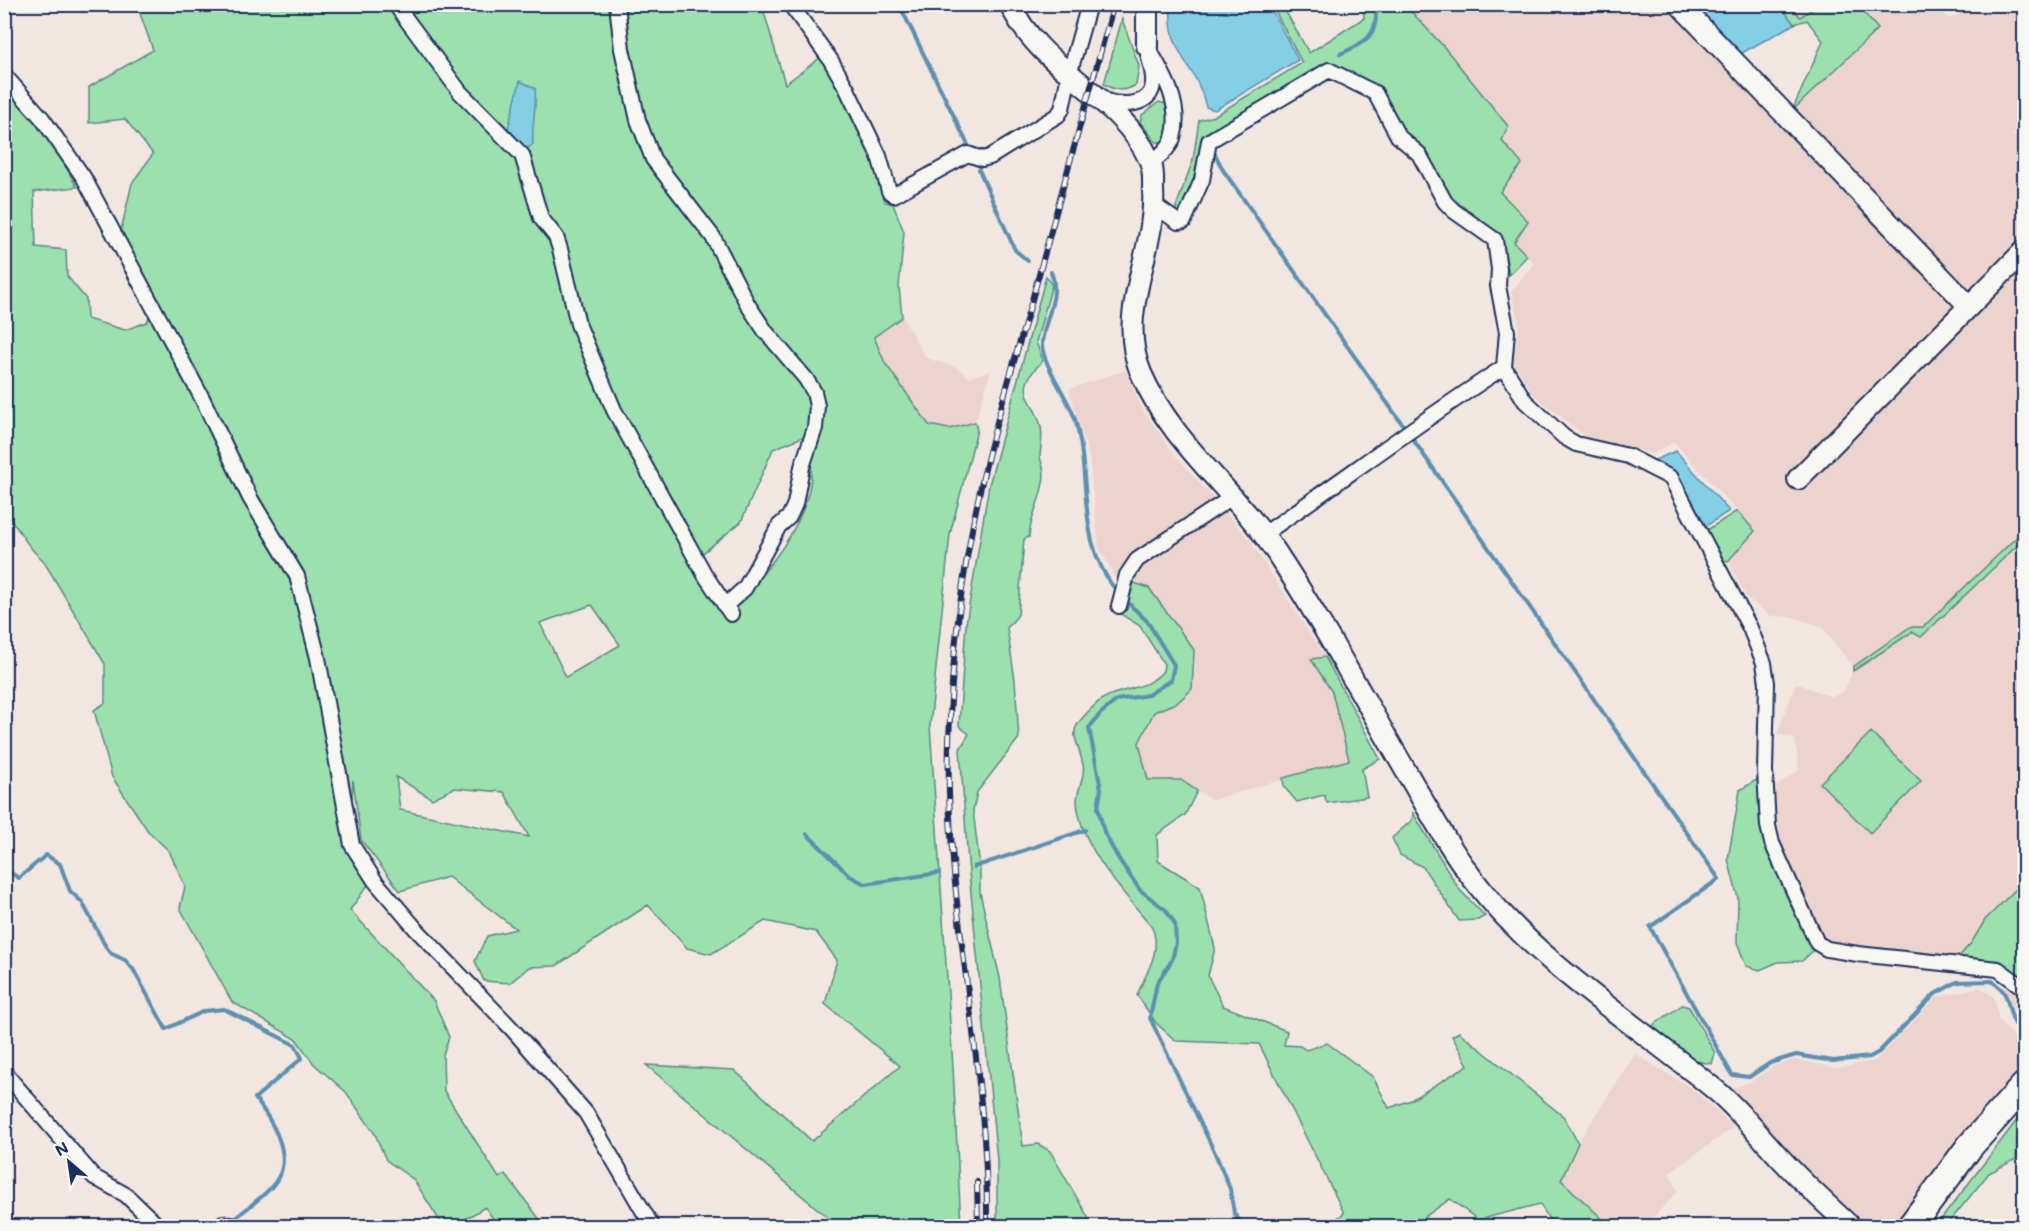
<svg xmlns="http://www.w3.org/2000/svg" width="2029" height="1231" viewBox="0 0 2029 1231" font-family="Mali,sans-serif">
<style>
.built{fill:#edd3cd}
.green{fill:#9be0ad;stroke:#5b8886;stroke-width:1.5;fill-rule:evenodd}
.water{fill:#85cfe6;stroke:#5b8fb0;stroke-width:1.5}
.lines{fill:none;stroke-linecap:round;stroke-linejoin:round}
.stream{stroke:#5b8fb0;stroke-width:4}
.street-casing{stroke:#1b2f5e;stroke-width:18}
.secondary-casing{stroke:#1b2f5e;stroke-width:24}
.highway-casing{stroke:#1b2f5e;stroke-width:30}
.street{stroke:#f6f6f2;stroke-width:14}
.secondary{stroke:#f6f6f2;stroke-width:20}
.highway{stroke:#f6f6f2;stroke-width:26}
.rail-casing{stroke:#1b2f5e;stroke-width:6}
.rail{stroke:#f6f6f2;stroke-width:4;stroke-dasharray:11;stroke-linecap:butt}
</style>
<rect width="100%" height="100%" fill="#f2e6e1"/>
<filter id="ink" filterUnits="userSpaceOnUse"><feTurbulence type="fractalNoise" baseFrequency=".0167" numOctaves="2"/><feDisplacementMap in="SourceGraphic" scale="12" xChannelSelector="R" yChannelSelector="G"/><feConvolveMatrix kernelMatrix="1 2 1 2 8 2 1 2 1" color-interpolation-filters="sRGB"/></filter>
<g filter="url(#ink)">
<!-- built -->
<path class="built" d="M1405,5H1668L1952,299V314L1873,414L2024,265V437L2021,442L2024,447V530L1923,627H1910L1853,667L1822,627L1793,617L1771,616L1747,598L1728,561L1755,531L1674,442L1653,454L1585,436L1533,394L1513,362L1519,325L1511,292L1534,263L1514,242L1527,221L1500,192L1522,164L1501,141L1444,47Z
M1780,5H1935L1950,19L1976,5H2024V122L2013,134L2024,147V240L1977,286H1959L1792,111L1823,41L1807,20L1794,24Z
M902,317L926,358L956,367L969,377L991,371L975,422L949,429L929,426L885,363L874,337Z
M1126,370L1141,407L1175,455L1248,538L1325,657L1312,659L1332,692L1349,760L1212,800L1181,780H1148L1139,743L1154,712L1178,702L1134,583L1117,581L1099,547L1089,456L1069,389Z
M2024,539V982L1999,963L1831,944L1817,932L1778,848L1771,790L1799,770L1795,739L1777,734L1796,683L1832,697L1843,692L1853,671L1912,632L1921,637Z
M2008,979L2024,993V1031L2021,1029L2005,989Z
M1980,987L1994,997L1999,1020L2024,1049V1063L1945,1157L1896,1226H1866L1734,1099V1088L1752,1081L1776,1065L1796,1060L1837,1068L1875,1061L1936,998Z
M1635,1054L1691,1088L1734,1127L1669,1173L1678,1191L1645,1226H1610L1561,1180L1578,1143Z"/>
<!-- green -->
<path class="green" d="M137,5H762L785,84L821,57L874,156L885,202L893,204L904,232L899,287L902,317L874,337L885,363L929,425L949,429L975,422L977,430L950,534L930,726L953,1067L961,1226H838L646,1065L734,1070L812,1141L900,1066L825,1004L837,960L816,932L765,921L711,954L687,948L648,905L556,966L529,967L510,983L484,981L475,961L487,936L516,929L448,877L400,891L361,840L353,780L349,851L370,882L350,910L434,1001L449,1037L443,1055L444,1091L499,1178L505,1174L545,1226H498L485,1207L457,1224L458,1226H443L414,1180L386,1160L375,1134L346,1092L314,1064L296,1039L232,1002L180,908L185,886L169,851L148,831L112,777L94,710L105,703V664L43,560C25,547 18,523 5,515L4,57L77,187L34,192L36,247L66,250L67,276L86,299L87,319L125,330L147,322L154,304L120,235L132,183L153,154L125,119L89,123V87L153,50ZM805,436C831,498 773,565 733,608L698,557L741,522L773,449ZM592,605L620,645L566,677L540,623ZM396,777L432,799L454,788L504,792L529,837L400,810Z
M1272,5H1282L1309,53L1364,18L1363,5H1405L1444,47L1508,126L1502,141L1522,164L1500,192L1528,221L1514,242L1527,256L1509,275L1502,237L1448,195L1403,133L1380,90L1330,64L1204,138L1203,161L1184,212L1177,214L1176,207L1193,160L1199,120L1214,116L1302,63Z
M1780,5H1791L1800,17L1819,5H1857L1878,29L1792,111L1823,41L1807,20L1794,24Z
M1122,19L1139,66L1136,85C1124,92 1115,91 1104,84Z
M1159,102L1166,104L1170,121L1164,142H1156L1140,122L1142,115Z
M1046,276L1052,285L1036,342L1043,361C1010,392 1035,398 1041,427C1043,438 1041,445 1040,455C1040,461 1044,467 1044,473C1044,496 1030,514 1029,537L1024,539L1018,615L1007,628L1015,680L1019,738L977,792L973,810L980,868V893L1000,978L1023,1146L1038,1144L1050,1151L1093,1226H997V1160L968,862L960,749L969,734L959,726L966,624L989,485Z
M1737,511L1755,531L1728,561L1724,560L1707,530Z
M2024,530V539L1921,637L1912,632L1853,671V667L1910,627H1923Z
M1134,583L1149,588L1194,650L1192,689L1178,702L1154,712L1139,743L1148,780H1181L1197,791L1185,815L1157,835L1158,861L1200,887L1215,948L1208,976L1223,1006L1287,1031L1284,1045L1300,1046L1306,1050L1327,1043L1373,1077L1389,1108L1411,1100L1468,1065L1452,1036L1459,1032L1564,1117L1578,1143L1561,1180L1610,1226H1553L1540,1204L1478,1220L1450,1199L1412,1226H1326L1344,1213L1259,1044L1176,1041L1156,1023L1137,995C1147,971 1163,950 1151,925C1123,893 1079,845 1077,801C1077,789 1086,776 1083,765C1076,732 1064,734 1095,705C1114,686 1145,693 1163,671L1164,664L1140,626L1119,613Z
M1325,657L1380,759L1362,769L1367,797L1327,803L1324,795L1297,802L1284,787L1283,778L1349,760L1332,692L1311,659Z
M1871,732L1921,781L1870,833L1820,783Z
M1761,777L1766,848L1817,947L1802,961L1778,962L1760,970L1746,966L1737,942L1738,898L1728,859L1740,790Z
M1413,813L1459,889L1485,916L1478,920L1459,921L1423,867L1400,855L1392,838L1412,820Z
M2024,881V982L1957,959L1972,942L1985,920Z
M1682,1005L1689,1007L1715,1053L1712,1064L1696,1061L1652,1026Z
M2024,1111V1123L2018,1131L2016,1159L1989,1173L1946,1226H1936Z"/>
<!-- water -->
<path class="water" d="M1171,5H1269L1298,60L1215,110L1206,107C1197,64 1167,56 1171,5Z
M1703,5H1780L1794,24L1740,54L1696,9Z
M520,81L535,88C537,110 531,124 533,144L527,149L508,129Z
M1676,451L1729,511L1703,528L1678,479L1655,460Z"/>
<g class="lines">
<!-- stream -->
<path class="stream" d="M899,4L968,145
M1340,54C1366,42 1380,35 1375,4
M1248,126L1214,145V152L1223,170L1405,428
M979,170L1015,250L1028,261
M1051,272C1061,296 1044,319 1042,343C1041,362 1069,399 1075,419C1093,481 1074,542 1119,594
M1412,438L1719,879L1650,927L1732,1075L1749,1077L1770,1063L1796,1055L1833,1061L1870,1057L1879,1052L1935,994L1957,982L1992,981C1995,984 2000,987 2003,991C2011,1002 2008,1024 2024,1033
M1124,599L1147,621L1174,665L1171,680L1148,695L1117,700L1100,714L1089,728L1101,789L1098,808L1104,832L1118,858L1140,890L1166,910L1175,924L1176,943L1172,960L1157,983L1150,1018L1215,1153L1230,1189L1234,1213L1243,1226
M807,834L850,876L865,884L939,873
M974,867L1085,830
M4,869L19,878L46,855L60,864L70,891L82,902L106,947L112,954L125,960L133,969L166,1029L204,1011L224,1009L295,1045L302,1058L255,1098C269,1117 292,1151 279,1176C270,1194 246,1207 232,1222"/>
<defs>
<path id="street" d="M395,4L460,92L522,155L541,218L556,237L560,249L578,324L614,410L705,575L731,614
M617,4L622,49L638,120L653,159L713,237L748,305L766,332L806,379L814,392L817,406L815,428L802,467L795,504L789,517L779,526L745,588L725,606
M790,4L830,59L846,87L879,156L889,191L894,195L968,154L982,159L990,157L1058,115L1062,109L1069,75L1089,4
M1147,46C1163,73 1183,105 1173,138C1170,148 1159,156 1152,163
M4,75L42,118L84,178L202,398L250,498L297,576L318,658L352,845L375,881L416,929L513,1030L586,1113L652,1226
M1106,101C1122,106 1152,107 1153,83C1154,74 1150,62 1148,54
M1154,205L1178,222L1184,221L1202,180L1209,141L1329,70L1375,93L1398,136L1419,154L1445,202L1454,211L1495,240L1499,269L1498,286L1507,332L1504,367L1525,401L1564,437L1576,444L1628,456L1671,478L1750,628L1764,663L1767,683L1765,771L1768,826L1772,843L1817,943L1827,949L1858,954L1998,969L2024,988
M1264,534C1344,479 1422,420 1504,367
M1119,606L1127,575L1137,560L1232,497
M4,1072L94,1177L126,1195L158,1226
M219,1226L223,1223L235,1226
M2019,1226L2024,1222"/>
<path id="secondary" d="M1010,4C1040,71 1119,94 1149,159C1154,168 1153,180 1153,190C1157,253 1115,311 1141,373C1171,443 1234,489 1276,552C1323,623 1364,699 1407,773C1428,809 1448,846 1473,879C1540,967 1636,1023 1719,1093C1742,1113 1762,1139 1783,1161C1804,1184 1827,1205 1850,1226
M1147,4V46
M1679,4L1969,306
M1798,479L2024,251"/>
<path id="highway" d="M1911,1226L1970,1146L2024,1086"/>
</defs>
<!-- street casing -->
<use href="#street" class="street-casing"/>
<!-- secondary casing -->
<use href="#secondary" class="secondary-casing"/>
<!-- highway casing -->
<use href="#highway" class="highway-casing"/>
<!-- street -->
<use href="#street" class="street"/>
<!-- secondary -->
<use href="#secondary" class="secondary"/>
<!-- highway -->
<use href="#highway" class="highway"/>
<defs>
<path id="rail" d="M977,1182L978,1226
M987,1226C989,1064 944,904 949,741C952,645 965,549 988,456C1001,404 1017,352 1032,300C1059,201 1086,103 1114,4"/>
</defs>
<!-- rail casing -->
<use href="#rail" class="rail-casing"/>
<!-- rail -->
<use href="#rail" class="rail"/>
</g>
</g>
<!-- margin -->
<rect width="2029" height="1231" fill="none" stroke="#f6f6f2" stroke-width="24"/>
<rect x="12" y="12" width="2005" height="1207" fill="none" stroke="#1b2f5e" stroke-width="2" filter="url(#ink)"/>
<!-- north arrow -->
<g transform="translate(69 1162) rotate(331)" stroke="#f6f6f2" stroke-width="4.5" paint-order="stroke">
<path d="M0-4.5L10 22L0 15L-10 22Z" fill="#1b2f5e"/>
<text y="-9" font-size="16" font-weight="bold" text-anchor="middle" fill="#1b2f5e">N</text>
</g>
</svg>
